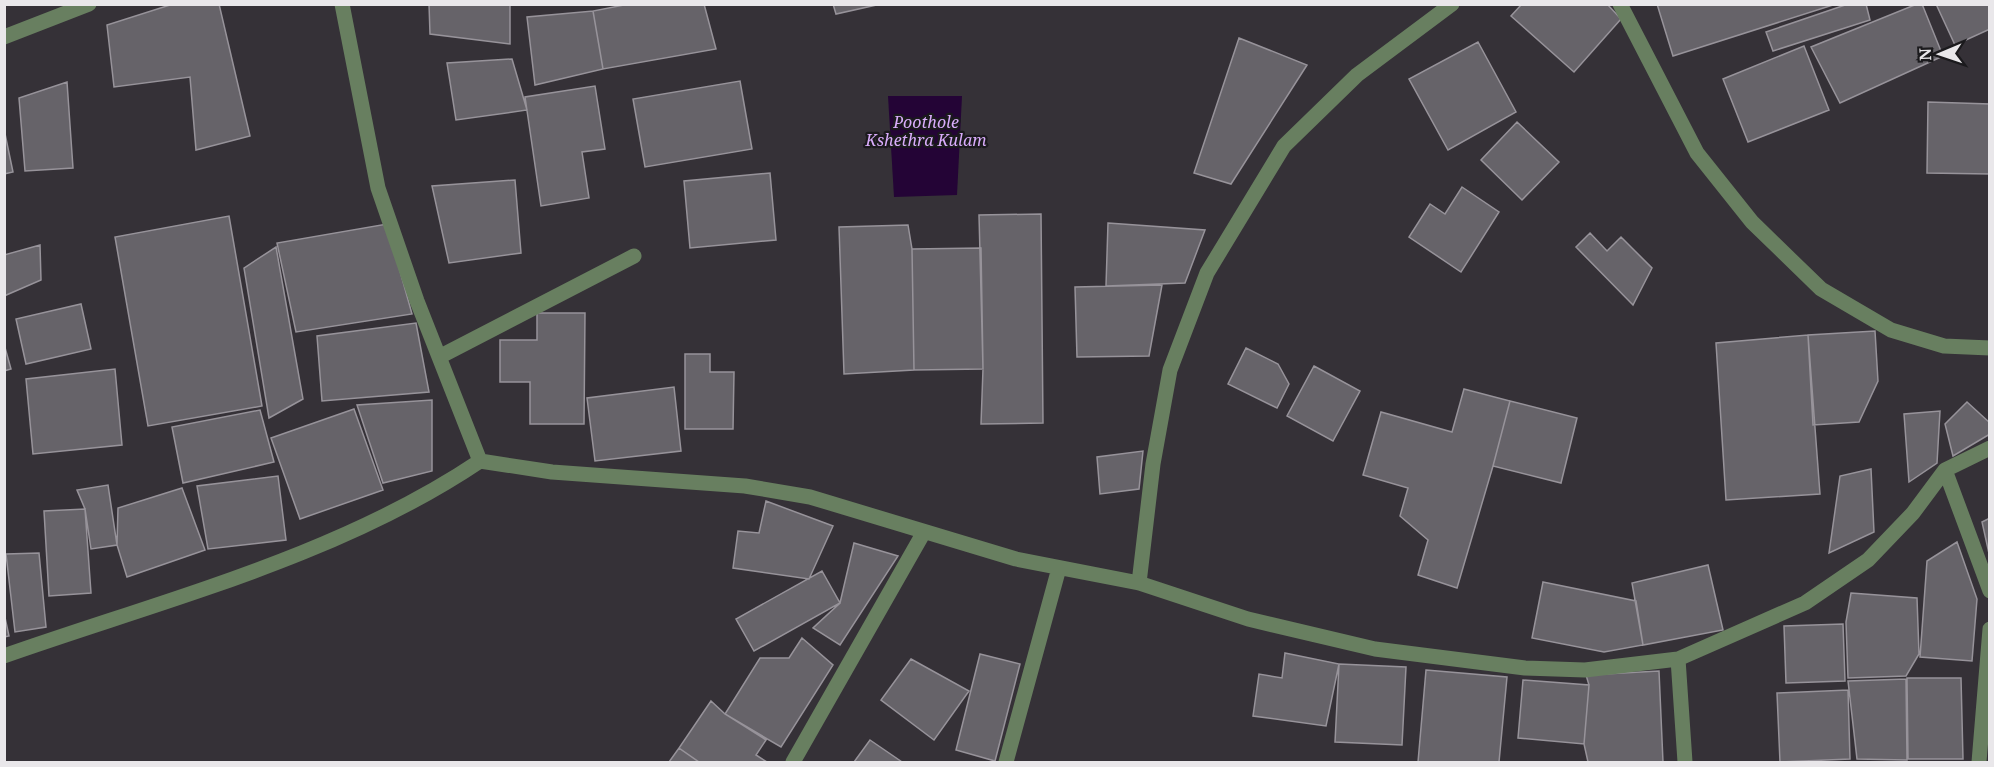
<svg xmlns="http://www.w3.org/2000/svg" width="1994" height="767" viewBox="0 0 1994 767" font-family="'Noto Serif',serif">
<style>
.water{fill:#240436}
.building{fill:#666369;stroke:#97939a;stroke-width:1.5}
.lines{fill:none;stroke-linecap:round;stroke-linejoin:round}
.minor{stroke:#687f60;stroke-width:15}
.labels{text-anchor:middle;stroke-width:4.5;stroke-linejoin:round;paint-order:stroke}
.water-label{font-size:16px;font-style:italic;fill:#daadfc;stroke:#1b1a1d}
</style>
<rect width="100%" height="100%" fill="#353137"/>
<!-- water -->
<path class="water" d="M888,96H962L957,195L894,197Z"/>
<!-- building -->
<path class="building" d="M173,4H219L250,136L196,150L190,77L114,87L107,25Z
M429,4H510V44L430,34Z
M629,4H704L716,49L603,69L593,11Z
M833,4H881L836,14Z
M1522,4H1607L1621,19L1574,72L1511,16Z
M1657,4H1836L1673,56Z
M1848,4H1866L1870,20L1773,51L1766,32Z
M1917,4H1922L1943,56L1840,103L1811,47Z
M1936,4H1990V29L1955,45Z
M593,11L603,69L535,85L527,17Z
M1239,38L1307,65L1231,184L1194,173Z
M1478,42L1516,112L1448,150L1409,79Z
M1804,46L1829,110L1748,142L1723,79Z
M512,59L527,110L456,120L447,63Z
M740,81L752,149L645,167L633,99Z
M67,82L73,168L25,171L19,98Z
M595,86L605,149L582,152L589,198L541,206L525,97Z
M1928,102L1990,104V174L1927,173Z
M1517,122L1559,162L1522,200L1481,160Z
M4,129L13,172L4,174Z
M770,173L776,240L690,248L684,181Z
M515,180L521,253L449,263L432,186Z
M1462,187L1499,212L1461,272L1409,237L1430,204L1445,214Z
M1041,214L1043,423L981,424L983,369L979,215Z
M229,216L262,406L148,426L115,237Z
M1108,223L1205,230L1185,283L1106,286Z
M387,224L412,314L296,332L277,243Z
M908,225L912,249L914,370L844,374L839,227Z
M1590,233L1607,251L1621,237L1652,268L1633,305L1576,247Z
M40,245L41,280L4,296V255Z
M276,247L303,399L269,418L244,268Z
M981,248L983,369L914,370L912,249Z
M1162,285L1149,356L1077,357L1075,287Z
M81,304L91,349L26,364L16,319Z
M537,313H585L584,424H530V382H500V340H537Z
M416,323L429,392L322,401L317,336Z
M1875,331L1878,381L1859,422L1813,425L1808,335Z
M1808,335L1820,494L1726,500L1716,343Z
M4,344L11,369L4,371Z
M1246,348L1278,364L1289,384L1277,408L1228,384Z
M685,354H710V372H734L733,429H685Z
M1314,366L1360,391L1333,441L1287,416Z
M115,369L122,445L33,454L26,379Z
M674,387L681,451L595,461L587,398Z
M1464,389L1510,401L1493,466L1457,588L1418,575L1428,540L1400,516L1408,488L1363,475L1381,412L1452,432Z
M432,400V471L383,483L357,405Z
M1510,401L1577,418L1561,483L1493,466Z
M1967,402L1990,423V434L1953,456L1945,424Z
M354,409L383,490L300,519L271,438Z
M260,410L274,462L183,483L172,427Z
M1940,411L1937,463L1909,482L1904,414Z
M1143,451L1139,489L1100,494L1097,457Z
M1871,469L1874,532L1829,553L1840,476Z
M278,476L286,540L208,549L197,486Z
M108,485L117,545L91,549L85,509L77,490Z
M182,488L205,550L127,577L117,545L118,508Z
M766,501L833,526L809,579L733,568L738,531L759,533Z
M85,509L91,593L49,596L44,511Z
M1990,518V558L1982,522Z
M1957,542L1977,599L1972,661L1920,657L1927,561Z
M854,543L898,556L840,645L813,628L840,603Z
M39,553L46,627L15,632L6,554Z
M1708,565L1723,630L1643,645L1632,583Z
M822,571L840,603L754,651L736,619Z
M1543,582L1636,601L1643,645L1604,652L1532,638Z
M1851,593L1917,598L1919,654L1906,676L1848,678L1846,622Z
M4,613L9,636L4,637Z
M1843,624L1845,681L1786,683L1784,626Z
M802,638L833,665L781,747L725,714L760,658H789Z
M1285,653L1339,664L1326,726L1253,716L1259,674L1282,678Z
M980,654L1020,664L995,761L956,750Z
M911,659L969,691L934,740L881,700Z
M1339,664L1406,667L1402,745L1335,742Z
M1426,670L1507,677L1499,762H1418Z
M1659,671L1663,762H1588L1584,744L1589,685L1586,675Z
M1907,678H1961L1963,759H1908Z
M1906,679L1907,760L1857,759L1848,681Z
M1523,680L1589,685L1584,744L1518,738Z
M1848,690L1850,759L1780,762L1777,693Z
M711,701L725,714L766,740L756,755L767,762H699L679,748Z
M870,740L902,762H854Z
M679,748L699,762H669Z"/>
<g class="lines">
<!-- minor -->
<path class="minor" d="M1620,4L1697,153L1752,222L1821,289L1891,330L1944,346L1990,348
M4,37L89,4
M439,357L634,256
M480,461L552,472L745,486L810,497L1016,559L1139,583L1248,619L1375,649L1525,668L1585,670L1678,659L1805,603L1868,560L1913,513L1945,470L1990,448
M1945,470L1990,591
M1139,583L1153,464L1170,370L1207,273L1284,146L1357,75L1452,4
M4,656C163,600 339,556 480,461L417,301L378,188L342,4
M1678,659L1685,762
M793,762L924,532
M1006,762L1059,568
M1979,762L1990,629"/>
</g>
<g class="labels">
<!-- water labels -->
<g class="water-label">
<text x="926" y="128">Poothole<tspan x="926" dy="18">Kshethra Kulam</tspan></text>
</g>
</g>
<!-- border -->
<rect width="1994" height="767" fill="none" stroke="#e9e7ea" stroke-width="12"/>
<!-- north arrow -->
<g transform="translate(1940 54) rotate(268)" stroke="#1b1a1d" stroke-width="4.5" paint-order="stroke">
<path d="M0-4.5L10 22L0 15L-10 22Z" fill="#e9e7ea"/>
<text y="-9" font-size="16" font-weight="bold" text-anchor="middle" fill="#e9e7ea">N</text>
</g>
</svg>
